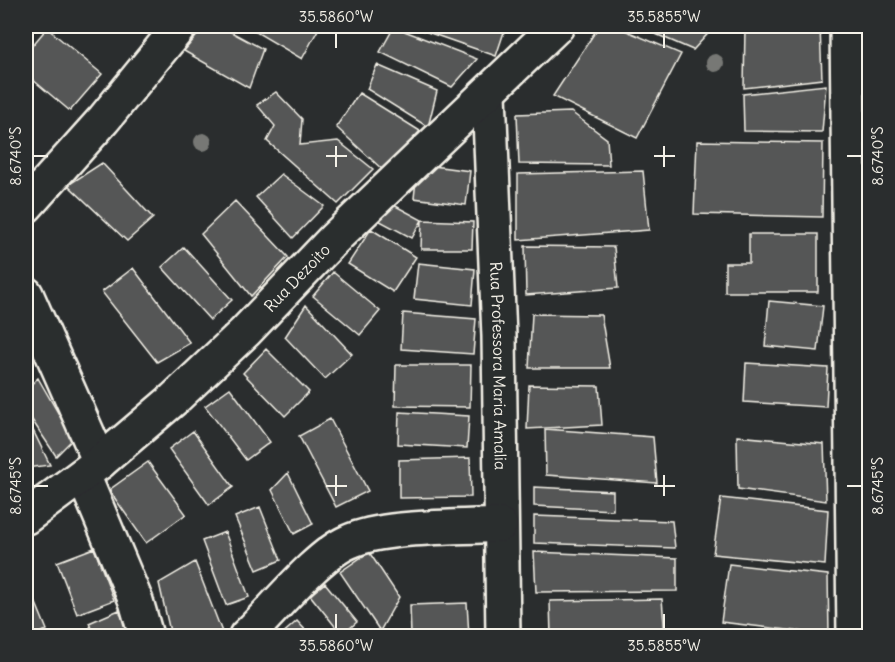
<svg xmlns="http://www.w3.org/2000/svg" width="895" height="662" viewBox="0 0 895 662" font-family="Delius,sans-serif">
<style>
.building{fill:#555756;stroke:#f4f1e8;stroke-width:1.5}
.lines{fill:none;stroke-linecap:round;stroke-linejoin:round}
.minor-casing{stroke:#f4f1e8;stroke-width:38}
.minor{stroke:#2a2d2e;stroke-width:33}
.tree{fill:#777875}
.ticks{fill:none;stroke:#f4f1e8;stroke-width:2}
.labels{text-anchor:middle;stroke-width:6;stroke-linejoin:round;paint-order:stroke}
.street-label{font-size:16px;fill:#f4f1e8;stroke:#2a2d2e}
.neatline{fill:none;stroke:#f4f1e8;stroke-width:2}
.ticks-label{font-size:15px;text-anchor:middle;fill:#f4f1e8}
</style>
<rect width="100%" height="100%" fill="#2a2d2e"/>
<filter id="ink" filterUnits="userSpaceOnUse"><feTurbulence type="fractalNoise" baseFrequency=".0167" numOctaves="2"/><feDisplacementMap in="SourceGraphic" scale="12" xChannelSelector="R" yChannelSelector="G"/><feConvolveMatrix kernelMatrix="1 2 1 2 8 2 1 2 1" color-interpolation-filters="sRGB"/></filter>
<g filter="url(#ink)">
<!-- building -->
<path class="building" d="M205,26H220L263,49L249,88L184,51Z
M246,26H320L302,59Z
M410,26H506L496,56Z
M599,26H615L681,54L637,138L553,96Z
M637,26H715L693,50Z
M394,27L477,59L452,87L380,52Z
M745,27H820L822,79L744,88Z
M47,28L102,74L70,111L26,74V53Z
M377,65L437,91L428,127L367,89Z
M826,85L822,132L744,131L743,94Z
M276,92L302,119L300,145L338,141L373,169L338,204L267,141L275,126L257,105Z
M359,93L420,131L384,171L336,127Z
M571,112L607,139L609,165L519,164L517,114Z
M697,141L823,143L822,217L694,214Z
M102,163L153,218L127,241L68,185Z
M418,164L470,171L466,205L414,198Z
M643,171L649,230L518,240V174Z
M281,174L324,206L293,238L256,197Z
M235,201L288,257L251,296L201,234Z
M390,203L422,220L412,238L380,221Z
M422,220L473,222L472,249H421Z
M371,229L416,257L393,292L348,264Z
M749,234H818V292H725V263H749Z
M525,246L614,247L618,288L526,295Z
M184,247L232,300L210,320L162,267Z
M418,263L475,269L472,305L414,299Z
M133,268L190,343L157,362L102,292Z
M333,272L380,311L360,335L313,296Z
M769,301L823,306L818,351L765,346Z
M306,305L352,354L325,379L285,337Z
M403,313L476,319L473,354L401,349Z
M532,314L601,315L610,368H529Z
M26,330L41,353L26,363Z
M266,349L309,392L285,416L243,373Z
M746,363L828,368L826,407L744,402Z
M396,365H471L470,407L395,406Z
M38,378L73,439L56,456L26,411V389Z
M529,385L599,386L602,425L527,429Z
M230,388L270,442L246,460L205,406Z
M399,412L469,416L467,448L398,444Z
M26,416L50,465L26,468Z
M330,419L368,491L336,507L299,436Z
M545,429L653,437L657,483L546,475Z
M193,431L233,487L209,505L169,449Z
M737,436L824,444L826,501L738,489Z
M470,458L471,497L399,498V460Z
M148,462L186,514L146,543L109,490Z
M288,473L313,524L294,534L272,490Z
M534,487L613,491V510L534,506Z
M721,498L828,510L825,565L713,554Z
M260,507L281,560L257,570L235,517Z
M534,516L672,521L675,548L534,543Z
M225,532L249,597L226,605L202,541Z
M94,548L114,600L77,614L57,562Z
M369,552L399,597L380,631L340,572Z
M534,552L677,558V591L536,592Z
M195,562L222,632L212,636H171L159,583Z
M729,564L828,575L829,635L721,622Z
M26,579L47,630L31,636H26Z
M325,583L357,622L342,635L310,595Z
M662,599L665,636H551L550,601Z
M467,603L469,636H411L410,605Z
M119,610L130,636H94L89,623Z
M297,621L311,636H280Z"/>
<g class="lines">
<defs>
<g id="minor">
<path d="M847,26L854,636"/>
<path id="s1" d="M489,94L499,336L503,636"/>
<path d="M26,206L104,119L180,26"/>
<path d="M26,294L100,462"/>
<path d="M83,475L136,601L146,636"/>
<path id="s2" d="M26,517L100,462L174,399L245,332L334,239L557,26"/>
<path d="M246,636C273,611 316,556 348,542C385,525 458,528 500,525"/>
</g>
</defs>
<!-- minor casing -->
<use href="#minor" class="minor-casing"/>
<!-- minor -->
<use href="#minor" class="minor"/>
</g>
<!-- trees -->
<g class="tree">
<circle cx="715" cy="63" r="9"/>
<circle cx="203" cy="142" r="9"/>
</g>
</g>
<!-- ticks -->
<path class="ticks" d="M336,33V48M664,33V48M336,146V167M664,146V167M33,156H48M326,156H347M654,156H675M847,156H862M336,475V496M664,475V496M33,486H48M326,486H347M654,486H675M847,486H862M336,614V629M664,614V629"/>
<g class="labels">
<!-- street labels -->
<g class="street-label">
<text dy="6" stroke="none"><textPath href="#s2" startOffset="362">Rua Dezoito</textPath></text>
<text dy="6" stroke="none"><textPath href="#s1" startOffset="272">Rua Professora Maria Amalia</textPath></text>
</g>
</g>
<!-- margin -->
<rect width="895" height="662" fill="none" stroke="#2a2d2e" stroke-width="66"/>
<rect x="33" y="33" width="829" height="596" class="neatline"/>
<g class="ticks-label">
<text x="336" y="22">35.5860°W</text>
<text x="664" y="22">35.5855°W</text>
<text transform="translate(16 156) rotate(-90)" y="5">8.6740°S</text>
<text transform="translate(878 156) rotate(-90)" y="5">8.6740°S</text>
<text transform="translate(16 486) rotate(-90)" y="5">8.6745°S</text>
<text transform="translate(878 486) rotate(-90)" y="5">8.6745°S</text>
<text x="336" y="651">35.5860°W</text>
<text x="664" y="651">35.5855°W</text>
</g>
</svg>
